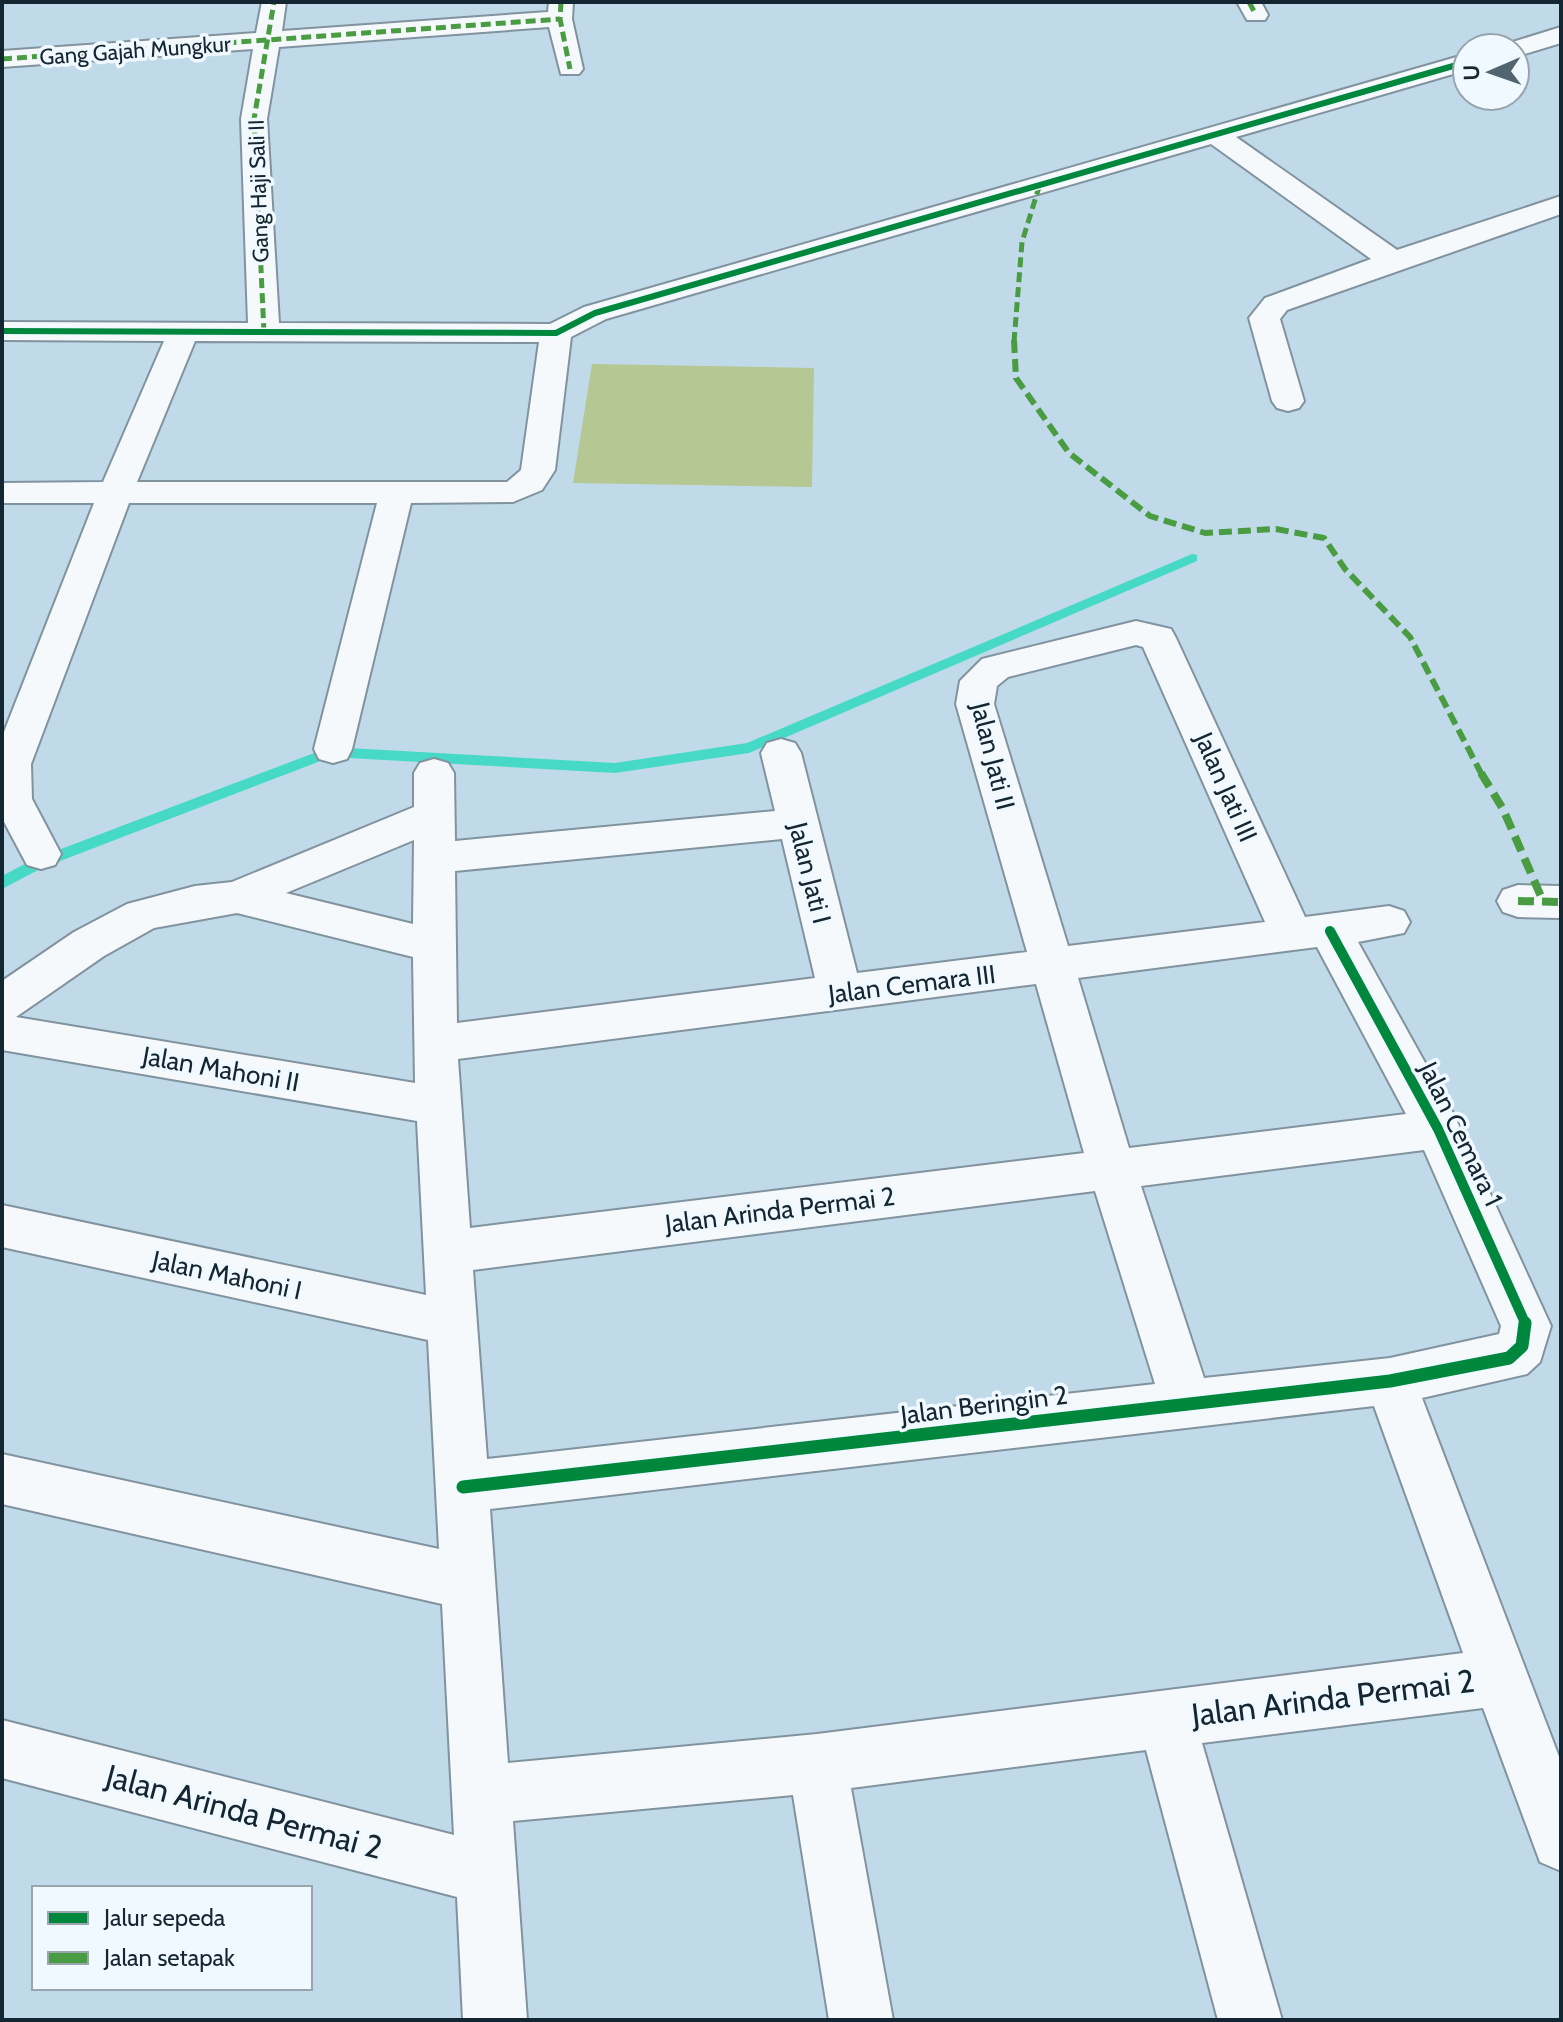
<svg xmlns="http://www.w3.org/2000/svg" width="1563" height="2022" viewBox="0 0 1563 2022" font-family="Cabin,sans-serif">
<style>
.green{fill:#b5c793}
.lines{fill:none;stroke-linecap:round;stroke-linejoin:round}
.stream{fill:#46dac6;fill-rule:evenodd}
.street-casing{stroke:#80939e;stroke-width:4}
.street{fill:#f6f9fc;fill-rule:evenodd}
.quiet-far2{stroke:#4a9c43;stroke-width:5;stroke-dasharray:10 5;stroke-linecap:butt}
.quiet-far1{stroke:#4a9c43;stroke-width:6;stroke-dasharray:13 6;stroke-linecap:butt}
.quiet{stroke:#4a9c43;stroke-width:8;stroke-dasharray:16 8;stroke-linecap:butt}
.cycleway-far2-casing{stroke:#f0f9ff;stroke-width:9}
.cycleway-far1-casing{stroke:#f0f9ff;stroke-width:15}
.cycleway-casing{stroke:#f0f9ff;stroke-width:18}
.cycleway-far2{stroke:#00873e;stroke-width:6}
.cycleway-far1{stroke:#00873e;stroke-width:10}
.cycleway{stroke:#00873e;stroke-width:13}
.labels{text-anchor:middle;stroke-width:7;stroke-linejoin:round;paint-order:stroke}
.far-street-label{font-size:22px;fill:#142631;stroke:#f0f9ff}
.street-label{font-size:26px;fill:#142631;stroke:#f0f9ff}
.near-street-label{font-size:32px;fill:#142631;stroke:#f0f9ff}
</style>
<rect width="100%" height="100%" fill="#c1dae9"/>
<!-- green -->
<path class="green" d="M592,364L814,368L812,487L573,483Z"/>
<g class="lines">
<!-- stream -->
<path class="stream" d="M1192,554L1197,555V561L749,753L615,773L331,757L42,868L2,889V876L32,860L330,747L615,763L747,743Z"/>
<defs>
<path id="street" d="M262,2H286L282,31L548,12L549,2H573L572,19L583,69L579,74H561L549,27L279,47L267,119L279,323L550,324L584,307L1467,54V70L1236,137L1397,250L1561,196V214L1287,310L1280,319L1304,401L1299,408L1288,411L1277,408L1272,401L1249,318L1265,298L1371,259L1211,144L606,319L571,337L555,470L542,490L513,502L411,503L352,749L347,759L333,763L319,759L314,749L377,503H129L31,764L32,799L61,854L55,865L41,869L27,865L2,818V737L94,503H2V483L103,482L164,341L2,340V322L248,323L241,119L253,49L2,67V51L256,33ZM195,341L539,342L521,470L507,482H137Z
M1237,2H1261L1268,15L1265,20H1247Z
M1561,27V43L1515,57V48H1503L1506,44Z
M1136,621L1171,629L1176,638L1305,917L1389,906L1404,911L1410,922L1404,933L1358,942L1454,1115L1551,1326L1540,1362L1527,1374L1422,1398L1561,1762V1871L1540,1862L1483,1708L1202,1743L1282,2020H1218L1146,1750L851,1788L893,2020H829L793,1795L513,1821L527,2020H463L457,1897L2,1778V1720L454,1835L442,1604L2,1504V1454L439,1549L428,1340L2,1247V1205L426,1295L417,1121L2,1050V981L74,932L127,904L195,886L232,882L414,807V773L420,763L434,759L448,763L454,773L455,841L775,811L761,753L767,743L781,739L795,743L801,753L857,973L1027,952L956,704L960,681L982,659ZM1136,645L1143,647L1265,922L1068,946L994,704L997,686L1008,677ZM782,839L815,978L457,1023L455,871ZM414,840L413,924L286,893ZM237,913L413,957L415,1083L16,1017L104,956L154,928ZM1317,947L1406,1114L1129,1148L1078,978ZM1036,984L1084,1153L470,1228L458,1059ZM1424,1150L1501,1326L1499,1334L1390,1358L1204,1378L1141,1186ZM1095,1191L1155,1384L487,1459L473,1270ZM1374,1406L1463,1653L817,1734L508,1763L490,1509Z
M1518,885L1561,886V918L1518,917L1503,912L1497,901L1503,890Z"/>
</defs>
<!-- street casing -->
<use href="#street" class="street-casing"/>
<!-- street -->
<use href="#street" class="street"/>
<!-- quiet-far2 -->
<path class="quiet-far2" d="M561,2L560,19L570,69
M1249,2L1256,15
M2,59L560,19
M264,333L254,119L274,2
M1014,342L1022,242L1039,187"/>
<!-- quiet-far1 -->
<path class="quiet-far1" d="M1014,340L1016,378L1069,453L1150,516L1205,533L1276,529L1324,538L1345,569L1410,637L1482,775"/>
<!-- quiet -->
<path class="quiet" d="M1481,773L1503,809L1543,901
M1518,901L1561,902"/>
<defs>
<path id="cycleway-far2" d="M2,331L556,333L595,313L1467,62"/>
<path id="cycleway-far1" d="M1330,931L1438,1129L1526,1325"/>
<path id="cycleway" d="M463,1487L1390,1381L1509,1358L1522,1346L1525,1323"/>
</defs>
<!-- cycleway-far2 casing -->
<use href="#cycleway-far2" class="cycleway-far2-casing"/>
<!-- cycleway-far1 casing -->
<use href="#cycleway-far1" class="cycleway-far1-casing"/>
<!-- cycleway casing -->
<use href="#cycleway" class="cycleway-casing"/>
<!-- cycleway-far2 -->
<use href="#cycleway-far2" class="cycleway-far2"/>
<!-- cycleway-far1 -->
<use href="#cycleway-far1" class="cycleway-far1"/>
<!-- cycleway -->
<use href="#cycleway" class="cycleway"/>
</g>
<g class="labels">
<!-- far-street labels -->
<g class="far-street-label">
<text transform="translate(135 50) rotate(-4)" y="8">Gang Gajah Mungkur</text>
<text transform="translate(258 191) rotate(-92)" y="8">Gang Haji Sali II</text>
</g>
<!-- street labels -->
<g class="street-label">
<text transform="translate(993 756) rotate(76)" y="9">Jalan Jati II</text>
<text transform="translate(1226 787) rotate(66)" y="9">Jalan Jati III</text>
<text transform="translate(810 873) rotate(76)" y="9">Jalan Jati I</text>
<text transform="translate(912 984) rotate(-7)" y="9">Jalan Cemara III</text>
<text transform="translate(221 1069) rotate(10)" y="9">Jalan Mahoni II</text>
<text transform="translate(1461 1134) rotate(64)" y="9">Jalan Cemara 1</text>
<text transform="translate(780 1210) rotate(-7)" y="9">Jalan Arinda Permai 2</text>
<text transform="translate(227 1275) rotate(12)" y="9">Jalan Mahoni I</text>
<text transform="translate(984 1405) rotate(-7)" y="9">Jalan Beringin 2</text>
</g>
<!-- near-street labels -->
<g class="near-street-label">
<text transform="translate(1333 1698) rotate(-7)" y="11">Jalan Arinda Permai 2</text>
<text transform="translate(244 1812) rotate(15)" y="11">Jalan Arinda Permai 2</text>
</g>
</g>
<!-- border -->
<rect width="1563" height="2022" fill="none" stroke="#142631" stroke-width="8"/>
<!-- legend -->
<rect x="32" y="1886" width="280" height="104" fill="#f0f9ff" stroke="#98a5ad" stroke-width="2"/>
<rect x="48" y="1912" width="40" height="12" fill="#00873e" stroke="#98a5ad" stroke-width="2"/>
<text x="104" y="1926" font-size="24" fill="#142631">Jalur sepeda</text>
<rect x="48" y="1952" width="40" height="12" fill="#4a9c43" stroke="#98a5ad" stroke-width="2"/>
<text x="104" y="1966" font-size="24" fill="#142631">Jalan setapak</text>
<!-- north arrow -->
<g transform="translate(1491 72) rotate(268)"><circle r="38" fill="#f0f9ff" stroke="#98a5ad" stroke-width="2"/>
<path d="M0-6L14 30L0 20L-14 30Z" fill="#516571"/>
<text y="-12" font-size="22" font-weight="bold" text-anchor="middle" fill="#142631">U</text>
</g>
</svg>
